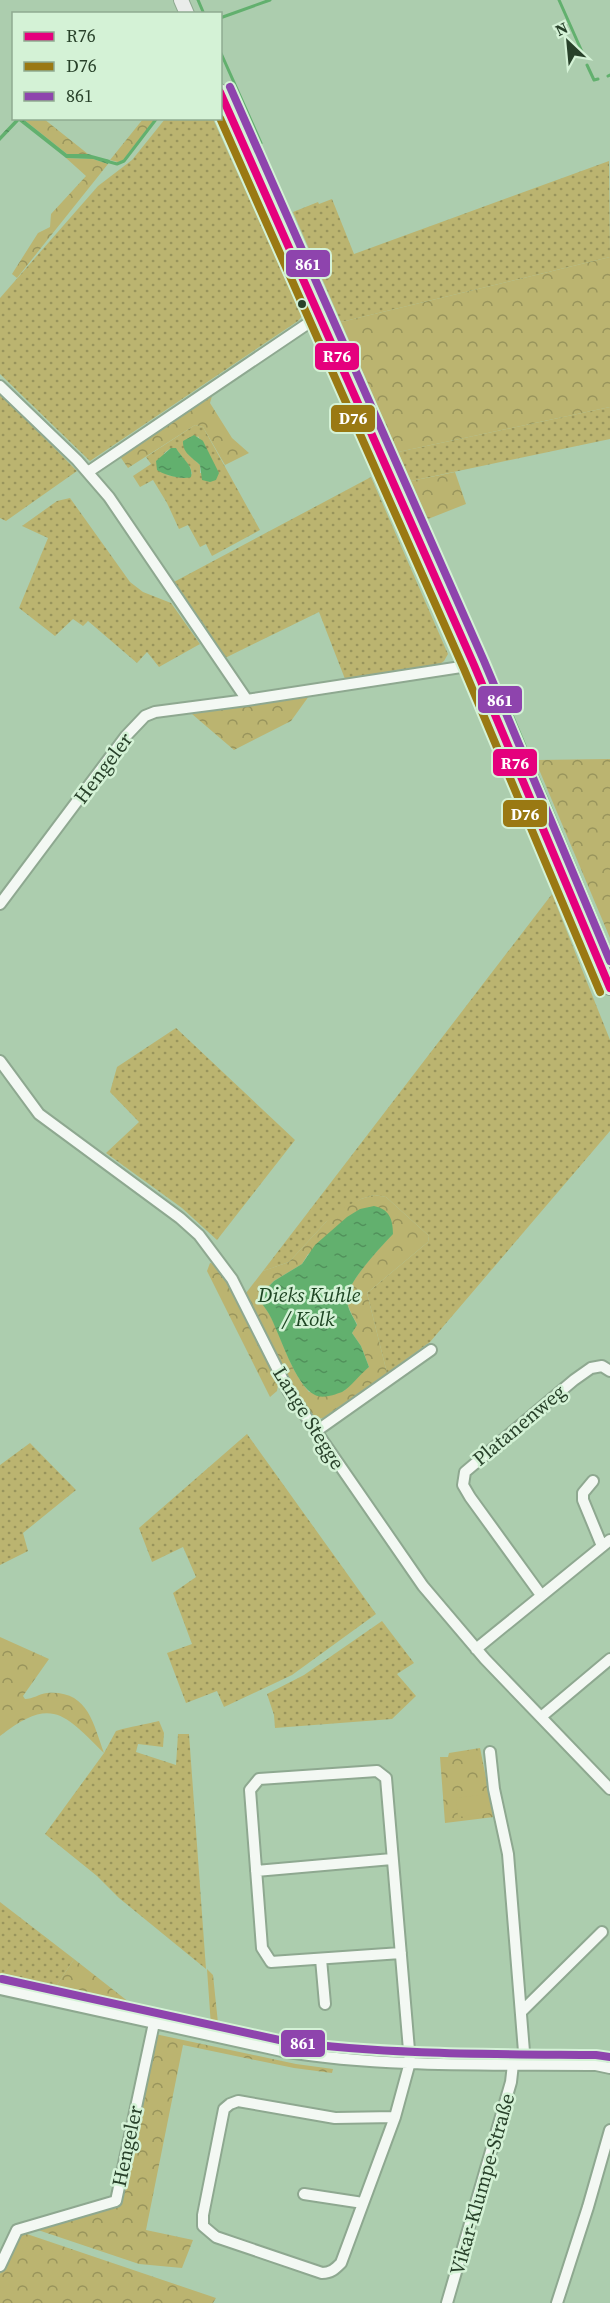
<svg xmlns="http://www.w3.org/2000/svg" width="610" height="2303" viewBox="0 0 610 2303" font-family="'Source Serif 4',serif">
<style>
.grass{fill:url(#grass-dots);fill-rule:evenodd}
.forest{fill:url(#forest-crowns);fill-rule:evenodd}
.pitch{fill:#bbb470}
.water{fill:url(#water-ripples)}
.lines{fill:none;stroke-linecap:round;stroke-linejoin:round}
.stream{stroke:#62b06e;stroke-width:3}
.minor-casing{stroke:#8ea890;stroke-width:14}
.secondary-casing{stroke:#8ea890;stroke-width:16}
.minor{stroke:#f3f8f3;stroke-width:10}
.secondary{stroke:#eaecea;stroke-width:14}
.bus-1-casing{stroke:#d4f2d6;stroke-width:12}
.bus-2-casing{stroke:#d4f2d6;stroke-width:12}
.bus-3-casing{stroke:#d4f2d6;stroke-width:12}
.bus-1{stroke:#e5007d;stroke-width:8}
.bus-2{stroke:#9a7913;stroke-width:8}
.bus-3{stroke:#8e44ad;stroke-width:8}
.bus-dot{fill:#28412a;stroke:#d4f2d6;stroke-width:2}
.labels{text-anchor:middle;stroke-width:5;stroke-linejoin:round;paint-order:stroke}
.street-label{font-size:20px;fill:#28412a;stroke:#d4f2d6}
.water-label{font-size:21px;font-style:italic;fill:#1e4523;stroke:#d4f2d6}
.line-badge{stroke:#d4f2d6;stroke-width:2}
.badge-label{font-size:16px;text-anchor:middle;font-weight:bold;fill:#fff}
</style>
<defs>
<pattern id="grass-dots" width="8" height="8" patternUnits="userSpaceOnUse" patternTransform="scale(1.5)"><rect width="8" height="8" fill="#bbb470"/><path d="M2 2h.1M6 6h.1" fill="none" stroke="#98945c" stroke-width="1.8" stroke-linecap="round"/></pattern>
<pattern id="forest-crowns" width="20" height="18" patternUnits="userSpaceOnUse" patternTransform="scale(1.5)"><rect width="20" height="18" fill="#bbb470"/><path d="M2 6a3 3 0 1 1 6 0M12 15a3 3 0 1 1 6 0" fill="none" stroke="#98945c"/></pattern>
<pattern id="water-ripples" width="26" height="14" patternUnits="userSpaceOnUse" patternTransform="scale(1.5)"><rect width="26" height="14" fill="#62b06e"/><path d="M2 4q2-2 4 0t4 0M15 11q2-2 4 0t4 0" fill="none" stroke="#51915b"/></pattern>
</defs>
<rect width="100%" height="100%" fill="#accdae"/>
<!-- grass -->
<path class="grass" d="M165,119H213L302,316L298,321L90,461L0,374V298L98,186L132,160Z
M609,161L610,257L341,322L293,212L318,202L319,204L332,199L354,254Z
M0,393L77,471L6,521L0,518Z
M610,407V439L411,481L398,452Z
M195,425L203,427L260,530L212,556L206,544L200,547L188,525L179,529L167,503L153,480L140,487L133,476L151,464L146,457ZM198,436L218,473H200V465L188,454ZM171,448H175L190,467L192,474L183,478L167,475L164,453Z
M371,477L448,654L444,661L437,666L345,679L319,612L225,658L172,583Z
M70,498L130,582L143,592L171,603L200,644L159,667L147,652L137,663L88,621L83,626L73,619L55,636L19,608L48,538L22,526L57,501Z
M552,894L610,1040V1131L430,1342L387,1373L367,1293L428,1242L429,1236L386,1197L374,1195L361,1199L326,1222L289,1262L263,1271Z
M176,1028L295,1140L217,1240L182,1208L106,1153L139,1122L110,1092L117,1067Z
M247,1434L376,1614L292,1675L224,1707L217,1691L186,1703L167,1653L192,1644L173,1593L196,1577L183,1547L152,1562L139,1528Z
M30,1443L76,1490L23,1533L28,1551L0,1565V1465Z
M382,1621L414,1663L397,1674L416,1696L392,1719L275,1728L274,1715L267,1694L304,1675Z
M159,1721L164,1733L163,1747L138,1744L136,1752L176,1765L178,1734H189L206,1969L119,1898L97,1876L45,1834L104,1753L116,1731C131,1726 144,1725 159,1721Z
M0,1902L74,1959L53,1991L0,1980Z"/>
<!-- forest -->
<path class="forest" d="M23,119H44L88,154H67Z
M143,119H155L123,160L118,162L110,160Z
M66,158L93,159L108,164L17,278L12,274L38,233L50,227L51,214L86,176Z
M610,257V407L398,452L341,322Z
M210,394L212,396L210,403L232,438L249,453L225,465L203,427L195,425L128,468L119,455Z
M455,472L466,504L428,519L411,481Z
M309,696L291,721L234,750L192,714Z
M610,759V938L535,760Z
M374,1195L386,1197L429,1236L428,1242L367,1293L387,1373L323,1418L315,1419L291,1385L246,1293L263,1271L289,1262L326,1222L341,1209L361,1199ZM392,1234C381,1247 347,1282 347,1298C347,1308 353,1316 357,1324L352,1333L361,1346L369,1367L358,1375L344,1391L309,1392C290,1370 283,1341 270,1315C265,1307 261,1303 261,1294L274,1281L302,1264L308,1254Z
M210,1263L215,1264L236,1297L274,1375L278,1385L277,1391L270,1397L207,1271Z
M0,1637L49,1659L23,1696L25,1699C33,1699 39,1694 47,1693C88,1690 93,1723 104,1753C64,1713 51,1696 0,1736Z
M480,1748L494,1817L445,1823L440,1757H448L449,1753Z
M74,1959L139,2010L53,1991Z
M207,1969L213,1975L218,2023L292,2039L337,2045L397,2046L392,2050L337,2049L291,2044L211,2026Z
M155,2034L296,2064L333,2069L332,2073L294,2068L183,2045L146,2230L193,2240L182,2268L139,2264L32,2228L119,2203Z
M21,2232L216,2298L213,2303H0V2274Z"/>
<!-- pitch -->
<path class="pitch" d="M487,1794L490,1813L458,1817L456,1798Z"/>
<!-- water -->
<path class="water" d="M16,119H23L67,154H88L110,160L108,164L93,159L66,158L19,121L0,141V136Z
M194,435L203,441L219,473L216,480L210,482L202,480L200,465C193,458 182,453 183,441Z
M171,448H176C181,458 194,465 191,477C183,480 164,475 157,470L156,461Z
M374,1206C389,1209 393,1219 393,1234C381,1247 347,1282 347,1299C347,1309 353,1316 357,1325L352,1333L361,1346L369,1367C361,1373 350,1388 342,1392C334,1395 322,1399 315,1395C295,1386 280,1334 269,1314C266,1309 262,1304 259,1299L261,1294L274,1281L302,1264L315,1245L347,1217L360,1209Z"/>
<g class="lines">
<!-- stream -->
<path class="stream" d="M198,0L204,14
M559,0L583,54
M220,18L270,0
M220,51L261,143
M587,65L594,80L598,79
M608,76L610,75
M216,118L304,312
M106,161L117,164L124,161L157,118
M292,219L513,717L610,950"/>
<defs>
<path id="minor" d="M0,386L77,460L109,497L247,700
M88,472L319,316
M0,904L126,736L145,716L155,712L247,700L474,665
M0,1061L39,1114L180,1218L199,1235L232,1279L289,1392L423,1586L485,1659L610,1789
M315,1432L431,1350
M593,1481L583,1493V1500L602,1546
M541,1595L470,1497L463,1485L465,1472L574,1380L591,1368L602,1366L610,1371
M476,1649L610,1540
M541,1717L610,1659
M490,1752L494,1789L508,1854L525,2064
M256,1871L392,1859
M321,1959L325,2004
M0,1989L282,2051C385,2068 491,2064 596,2065L610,2068
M521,2012L602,1932
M395,2117L335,2118L238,2101L230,2104L224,2109L203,2215V2226L216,2237L322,2273C331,2273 335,2269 341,2263L395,2117L410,2062L386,1778L377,1771L259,1779L250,1790L262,1948L271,1962L401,1953
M304,2194L363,2203
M0,2266L17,2230L116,2201L154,2023
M447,2303L511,2082L513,2064
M557,2303L588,2207L610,2130"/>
<path id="secondary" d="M181,0L187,14
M220,91L474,665L610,988"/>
</defs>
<!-- minor casing -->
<use href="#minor" class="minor-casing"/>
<!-- secondary casing -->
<use href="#secondary" class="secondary-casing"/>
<!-- minor -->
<use href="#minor" class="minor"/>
<!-- secondary -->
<use href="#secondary" class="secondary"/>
<defs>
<path id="bus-1" d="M220,92L474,665L610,988"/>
<path id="bus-2" d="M220,118L464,669L600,992"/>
<path id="bus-3" d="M230,87L484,661L610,961
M2,1979L284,2041C388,2055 492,2054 596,2055L610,2057"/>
</defs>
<!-- bus-1 casing -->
<use href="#bus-1" class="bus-1-casing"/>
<!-- bus-2 casing -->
<use href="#bus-2" class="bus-2-casing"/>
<!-- bus-3 casing -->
<use href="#bus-3" class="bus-3-casing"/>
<!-- bus-1 -->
<use href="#bus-1" class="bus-1"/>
<!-- bus-2 -->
<use href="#bus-2" class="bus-2"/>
<!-- bus-3 -->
<use href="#bus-3" class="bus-3"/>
</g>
<!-- markers -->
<circle class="bus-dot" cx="302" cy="304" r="5"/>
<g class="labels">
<!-- street labels -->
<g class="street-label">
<text transform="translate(103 768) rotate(-53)" y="7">Hengeler</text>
<text transform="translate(309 1418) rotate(58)" y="7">Lange Stegge</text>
<text transform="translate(519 1425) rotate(-40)" y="7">Platanenweg</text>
<text transform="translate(127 2146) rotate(-78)" y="7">Hengeler</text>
<text transform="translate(482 2184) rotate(-74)" y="7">Vikar-Klumpe-Straße</text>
</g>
<!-- water labels -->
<g class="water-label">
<text x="309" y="1302">Dieks Kuhle<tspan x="309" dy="24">/ Kolk</tspan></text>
</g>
</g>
<g class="line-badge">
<rect x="285" y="249" width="46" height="29" rx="6" fill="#8e44ad"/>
<rect x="314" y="342" width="46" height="29" rx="6" fill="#e5007d"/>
<rect x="330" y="404" width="46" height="29" rx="6" fill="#9a7913"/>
<rect x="477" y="685" width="46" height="29" rx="6" fill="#8e44ad"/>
<rect x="492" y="748" width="46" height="29" rx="6" fill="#e5007d"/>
<rect x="502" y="799" width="46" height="29" rx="6" fill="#9a7913"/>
<rect x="280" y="2029" width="46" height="29" rx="6" fill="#8e44ad"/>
</g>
<g class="badge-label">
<text x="308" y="270">861</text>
<text x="337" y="362">R76</text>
<text x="353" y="424">D76</text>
<text x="500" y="706">861</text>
<text x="515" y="769">R76</text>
<text x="525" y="820">D76</text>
<text x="303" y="2049">861</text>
</g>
<!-- legend -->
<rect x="12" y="12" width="210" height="108" fill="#d4f2d6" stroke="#8fab91" stroke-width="1.5"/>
<rect x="24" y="32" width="30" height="9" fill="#e5007d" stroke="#8fab91" stroke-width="1.5"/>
<text x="66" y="42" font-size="18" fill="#28412a">R76</text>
<rect x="24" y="62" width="30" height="9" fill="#9a7913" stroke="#8fab91" stroke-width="1.5"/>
<text x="66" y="72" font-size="18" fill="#28412a">D76</text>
<rect x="24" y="92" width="30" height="9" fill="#8e44ad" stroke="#8fab91" stroke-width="1.5"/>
<text x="66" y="102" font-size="18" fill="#28412a">861</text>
<!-- north arrow -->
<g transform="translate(568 42) rotate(334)" stroke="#d4f2d6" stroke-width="4.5" paint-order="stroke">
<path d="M0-4.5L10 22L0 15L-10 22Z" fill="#28412a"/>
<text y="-9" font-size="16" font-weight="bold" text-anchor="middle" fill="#28412a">N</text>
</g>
</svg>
